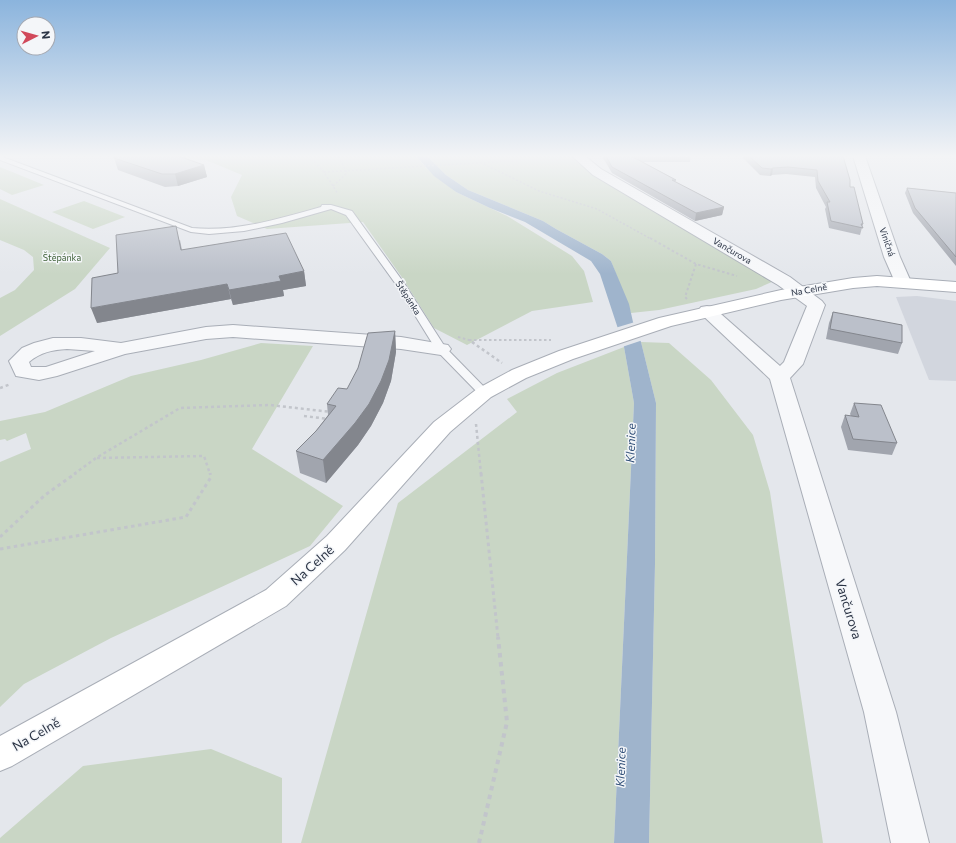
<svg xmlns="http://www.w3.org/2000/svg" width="956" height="843" viewBox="0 0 956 843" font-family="Commissioner,sans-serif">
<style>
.built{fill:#d2d6de}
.green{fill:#c9d6c5}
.water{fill:#9fb4cc}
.pier{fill:#e4e7ec}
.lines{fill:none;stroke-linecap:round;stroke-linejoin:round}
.lane-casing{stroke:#a9aeb7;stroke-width:2}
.street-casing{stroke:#a9aeb7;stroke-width:2}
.secondary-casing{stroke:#a9aeb7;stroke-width:2}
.path-far4{stroke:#c2c5cb;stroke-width:1.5;stroke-dasharray:2 2;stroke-linecap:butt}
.path-far3{stroke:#c2c5cb;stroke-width:2;stroke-dasharray:2.5 2.5;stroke-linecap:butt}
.path-far2{stroke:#c2c5cb;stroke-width:2.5;stroke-dasharray:3 3;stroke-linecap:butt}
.path-far1{stroke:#c2c5cb;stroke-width:3;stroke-dasharray:3.5 3.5;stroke-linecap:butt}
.path{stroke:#c2c5cb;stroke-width:4;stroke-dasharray:4.5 4.5;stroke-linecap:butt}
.lane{fill:#f7f8fa;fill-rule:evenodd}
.street{fill:#f7f8fa;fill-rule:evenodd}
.secondary{fill:#fff;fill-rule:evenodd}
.wall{fill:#a1a5ae}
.shaded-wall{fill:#83868d}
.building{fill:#bbc0ca;stroke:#83868d}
.labels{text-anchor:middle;stroke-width:3;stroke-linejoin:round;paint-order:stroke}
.far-street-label{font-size:9px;fill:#2b3445;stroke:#f4f6f9}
.far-park-label{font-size:9px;fill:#3f6138;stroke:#f4f6f9}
.water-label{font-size:12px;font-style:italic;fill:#34527a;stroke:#f4f6f9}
.near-street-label{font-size:13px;fill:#2b3445;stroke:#f4f6f9}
</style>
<rect width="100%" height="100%" fill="#e4e7ec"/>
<!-- built -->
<path class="built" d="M917,296L956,301V381L929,380L896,297Z"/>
<!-- green -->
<path class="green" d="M174,156H416L426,168L456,192L507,216L572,256L584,271L593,302L532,311L467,345L434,328L401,276L363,222L267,229L237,216L231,197L242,175L206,160L190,159Z
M427,156H574L583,166L603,180L774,281L756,289L659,310L631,313L611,261L602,254L556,229L543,221L468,190L446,175Z
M0,167L44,185L12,195L0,189Z
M0,199L110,248L75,289L0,336V298L15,290L34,270L33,257L24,250L0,240Z
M84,201L125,217L93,229L52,212Z
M641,342L669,343L711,380L753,435L770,492L823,843H649L655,564L656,403Z
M261,343L313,346L252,449L343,506L310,546L111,638L24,684L0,707V462L31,449L26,433L7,441L5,439L0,440V421L45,412L131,376L201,360Z
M624,347L634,403L614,843H301L398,503L517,412L507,399L557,373Z
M211,749L282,778V843H0V838L83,766Z"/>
<!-- water -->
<path class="water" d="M416,156H427L446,175L468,190L543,221L556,229L602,254L611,261L629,304L633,322L641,342L656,403L655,564L649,843H614L634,403L624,347L600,274L591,261L525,222L490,208L456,192L434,176Z"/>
<!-- pier -->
<path class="pier" d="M635,322L643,340L622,347L615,328Z"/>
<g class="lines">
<defs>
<path id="lane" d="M0,156L192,228C237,232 278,219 321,207L322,205H331L352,211L404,283L445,347L490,393L488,395H480L437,351L395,283L346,215L331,209L282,223L244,231L209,234L191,232L0,160Z"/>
<path id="street" d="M572,156H585L601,169L790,277L822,301L825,305L803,364L790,378L896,712L929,843H891L864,712L770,379L698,311L701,307L707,306L713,307L780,366L784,362L807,306L778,285L593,175Z
M853,156H865L900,257L911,282L909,286L903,287L897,286L895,282L884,257Z
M233,325L401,337L448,345L451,349L448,353L441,355L401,349L233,337L206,339L125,354L57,376L39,380L16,376L9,361L22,348L34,343L53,338H81L121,343L206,327ZM67,349L95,351L46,367H31L29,362C41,352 52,350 67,349Z"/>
<path id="secondary" d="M877,276L956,282V292L877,286L853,288L781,300L671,326L573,359L526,378L491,397L450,432L345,550L286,606L12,766L0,771V736L266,590L327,536L434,422L477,389L512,370L559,351L659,318L781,290L853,278Z"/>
</defs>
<!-- lane casing -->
<use href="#lane" class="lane-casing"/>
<!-- street casing -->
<use href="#street" class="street-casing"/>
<!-- secondary casing -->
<use href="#secondary" class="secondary-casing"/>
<!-- path-far4 -->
<path class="path-far4" d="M309,156L324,172L338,194
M475,156L482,163L539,191L597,209L651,239
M324,172L561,158
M333,186L347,173L338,156"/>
<!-- path-far3 -->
<path class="path-far3" d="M650,238L696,264L737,276
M687,299L685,297L696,264
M458,337L469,340L474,343
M469,340H551"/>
<!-- path-far2 -->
<path class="path-far2" d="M472,342L502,363
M0,388L11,384
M304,416L328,419
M476,424L481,474
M97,458L204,456L210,474
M74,474L96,458L180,408L270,405L331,412"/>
<!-- path-far1 -->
<path class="path-far1" d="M481,473L498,638
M0,537L45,495L76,473
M0,549L186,517L211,477L210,473"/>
<!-- path -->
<path class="path" d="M479,843L507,722L498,637"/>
<!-- lane -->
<use href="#lane" class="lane"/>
<!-- street -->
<use href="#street" class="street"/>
<!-- secondary -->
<use href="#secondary" class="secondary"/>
</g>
<!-- wall -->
<path class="wall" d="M602,156H691L690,162H643L676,180L675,182L724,207L722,215L695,221L612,173Z
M741,156H843L850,187L863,224L860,235L829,228L825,209L826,207L816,188L815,177L786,174L772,175L770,176L760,175Z
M114,158L204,165L207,177L178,186L165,187L118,170Z
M907,188L956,193V266L913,213L905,193Z
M180,240L182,250L304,271L306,286L283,290L284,296L233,305L231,299L97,323L118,273Z
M833,312L902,343L898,354L826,339L829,323Z
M395,331L396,352L391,381L383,403L371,426L358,445L326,483L300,473L296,451L316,431L328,415L327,404L347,389Z
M854,403L897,443L892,455L848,450L841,427L845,415L851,416L850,414Z"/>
<!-- shaded-wall -->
<path class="shaded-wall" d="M204,165L207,177L178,186L175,174Z
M773,168L772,175L770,176L771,169Z
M724,207L722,215L695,221L696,213Z
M304,271L306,286L283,290L284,296L233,305L229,290L279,276Z
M227,284L231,299L97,323L91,308Z
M395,331L396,352L391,381L383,403L371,426L358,445L326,483L323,460Z"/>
<!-- building -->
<path class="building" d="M115,156H178L204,165L175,174H162L114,158Z
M606,156H642H631L676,180H672L724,207L696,213L612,167Z
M749,156H843L850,180V187H854L863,224H861L863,228L831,221L827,202H830L818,181L817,170L788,167L773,168L771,169L762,168Z
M907,188L956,193V257L915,208Z
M176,226L181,250L286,233L304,271L279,276L281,281L229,290L227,284L91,308L92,278L118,273L116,235Z
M833,312L902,325V343L830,329Z
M395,331L389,360L381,381L369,404L355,423L323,460L296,451L316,431L336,406L327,404L338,388L347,389L358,368L368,333Z
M854,403L881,405L897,443L853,439L845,415L859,417Z"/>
<!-- sky -->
<linearGradient id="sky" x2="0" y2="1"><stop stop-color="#8bb4dd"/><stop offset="0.57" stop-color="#f3f4f6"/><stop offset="1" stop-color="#f3f4f6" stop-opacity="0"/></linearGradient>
<rect width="956" height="274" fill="url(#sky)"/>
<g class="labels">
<!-- far-street labels -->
<g class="far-street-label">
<text transform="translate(887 242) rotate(71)" y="3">Viničná</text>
<text transform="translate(732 251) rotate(30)" y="3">Vančurova</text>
<text transform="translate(809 290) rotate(-10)" y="3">Na Celně</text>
<text transform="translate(408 298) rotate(57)" y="3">Štěpánka</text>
</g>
<!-- far-park labels -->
<g class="far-park-label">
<text x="62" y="261">Štěpánka</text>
</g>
<!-- water labels -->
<g class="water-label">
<text transform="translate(631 443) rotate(-88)" y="4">Klenice</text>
<text transform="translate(621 767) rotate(-88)" y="4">Klenice</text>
</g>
<!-- near-street labels -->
<g class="near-street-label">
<text transform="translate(312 565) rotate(-42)" y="5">Na Celně</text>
<text transform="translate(849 609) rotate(73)" y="5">Vančurova</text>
<text transform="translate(36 734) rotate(-30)" y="5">Na Celně</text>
</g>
</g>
<!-- north arrow -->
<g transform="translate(36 36) rotate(84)"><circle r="19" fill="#f4f6f9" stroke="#a4a8b1"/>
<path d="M0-3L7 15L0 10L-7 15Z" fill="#d1495b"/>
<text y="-6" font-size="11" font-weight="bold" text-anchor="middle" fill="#2b3445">N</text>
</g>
</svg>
